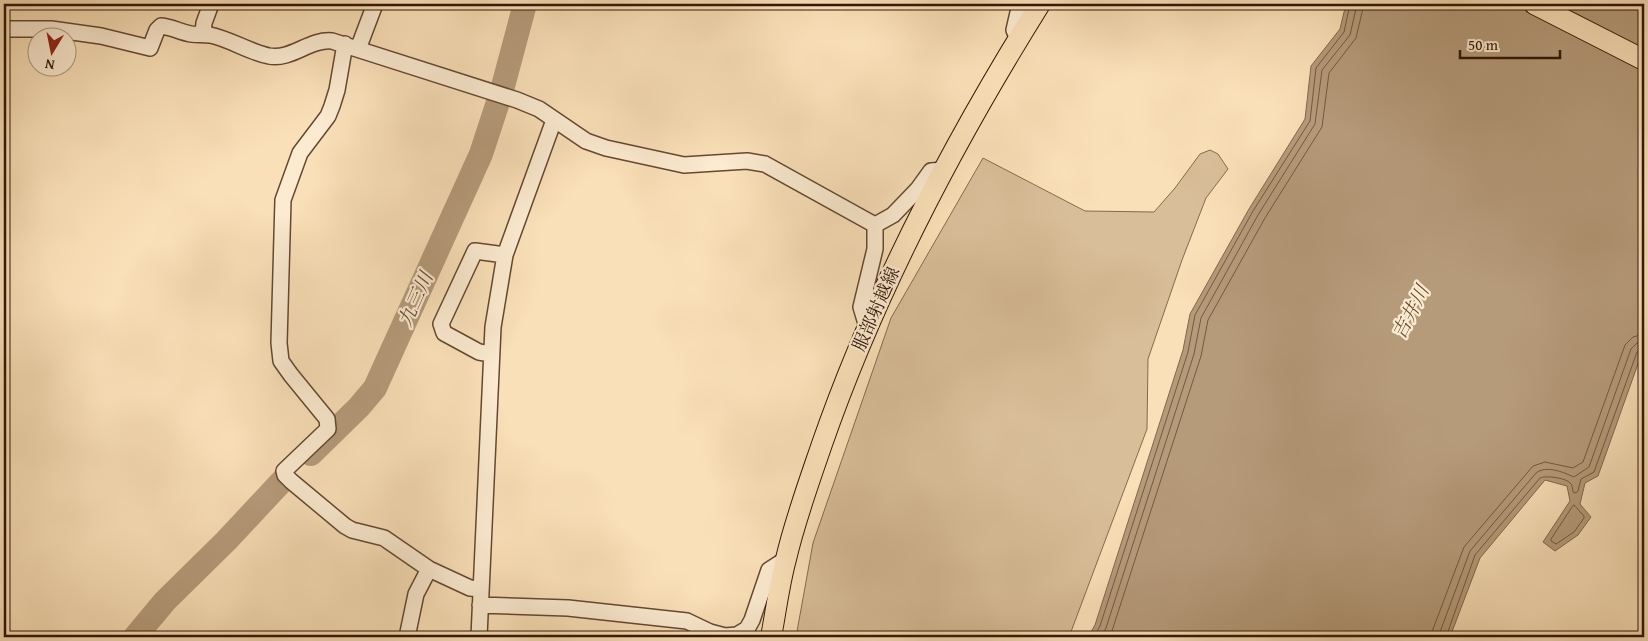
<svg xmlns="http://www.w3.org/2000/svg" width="1648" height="641" viewBox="0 0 1648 641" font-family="'Gentium Book Plus','Noto Serif JP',serif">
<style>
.green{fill:#d8be99;stroke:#856a4e}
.water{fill:#b69b7b;stroke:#81664b}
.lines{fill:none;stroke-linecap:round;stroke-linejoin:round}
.shore{stroke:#745840;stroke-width:1}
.river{stroke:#b69b7b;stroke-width:24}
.minor-casing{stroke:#644831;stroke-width:18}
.major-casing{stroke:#321604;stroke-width:22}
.minor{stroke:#fcebd1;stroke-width:15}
.major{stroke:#fae0b8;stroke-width:20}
.labels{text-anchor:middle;stroke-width:4.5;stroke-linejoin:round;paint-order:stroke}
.street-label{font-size:18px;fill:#321604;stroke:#fcebd1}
.water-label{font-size:19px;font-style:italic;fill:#674b34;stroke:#fcebd1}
</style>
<rect width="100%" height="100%" fill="#fae0b8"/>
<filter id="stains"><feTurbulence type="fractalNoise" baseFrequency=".004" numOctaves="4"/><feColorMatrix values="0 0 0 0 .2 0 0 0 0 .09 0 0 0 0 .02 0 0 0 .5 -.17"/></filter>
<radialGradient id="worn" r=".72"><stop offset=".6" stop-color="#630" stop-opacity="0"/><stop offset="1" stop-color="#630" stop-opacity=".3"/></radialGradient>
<!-- green -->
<path class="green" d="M1210,150L1218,154L1228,169L1206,198L1182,260L1148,359L1147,429L1069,637H796L813,543L891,318L983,158L1085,211L1154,212L1175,188L1200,154Z"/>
<!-- water -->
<path class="water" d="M1346,4H1644V347L1598,476L1585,483L1580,504L1591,517L1578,535L1555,551L1543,542L1570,501L1567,486L1545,480L1480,558L1450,637H1088L1095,625L1183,350L1190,314L1249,209L1305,119L1311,66L1340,29Z"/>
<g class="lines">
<!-- shore -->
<path class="shore" d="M1574,505L1584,516V518L1574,532L1556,544L1551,541V539L1572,507Z
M1094,637L1100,626L1188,352L1195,315L1253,211L1310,121L1316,68L1344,32L1350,4
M1101,637L1106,628L1194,354L1201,318L1258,215L1315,124L1322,70L1350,35L1357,4
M1110,637L1201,356L1208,320L1265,218L1322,127L1329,73L1356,38L1364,4
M1432,637L1433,629L1464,547L1533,466L1545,462L1573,468L1583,462L1625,345L1633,337L1644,334
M1440,637V632L1470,551L1536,473C1546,465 1563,472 1574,477L1589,467L1631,349L1637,343L1644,342
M1446,637L1475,555L1540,478C1545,475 1568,478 1571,484C1572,484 1573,491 1573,492L1576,493L1578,491L1581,479L1594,472L1637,352L1640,349L1644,348"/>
<!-- river -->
<path class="river" d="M502,90L525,4
M311,454L359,407L375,388L481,154L499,99
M135,637L165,601L226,541L284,479"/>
<defs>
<path id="minor" d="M4,29H51L101,36L150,48L157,30L161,26C172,27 180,32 191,34C197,35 204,34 210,35C230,39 249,52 269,56C292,60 309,39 332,41L517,100L539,109L586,141L606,148L684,165L747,161L765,164L875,225
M203,34L204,23L211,4
M1018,39L1014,30L1020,4
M345,44L337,90L332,106L328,116L300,153L283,200L279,343L281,361L291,375L327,419L328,429L284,471L285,475L291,481L345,526L352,530L384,538L429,569L416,594L407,637
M358,49L375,4
M875,225L893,215L918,189L931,171L944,170
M867,327L861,307L875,249V225
M491,354L479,352L444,333L441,324L475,251L505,255
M429,569L470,588L481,589
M480,605L568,608L687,621L710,632L725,636L737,635L747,629L752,620L769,570L786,559
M479,637L493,327L505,255L554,120"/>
<path id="major" d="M1534,4L1644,60
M771,637C776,611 779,585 786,559C795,520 809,482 822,444C876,289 953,143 1040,4"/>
</defs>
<!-- minor casing -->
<use href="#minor" class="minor-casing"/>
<!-- major casing -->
<use href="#major" class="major-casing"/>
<!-- minor -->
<use href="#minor" class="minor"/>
<!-- major -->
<use href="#major" class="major"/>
</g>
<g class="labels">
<!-- street labels -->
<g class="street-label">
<text transform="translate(876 309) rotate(-66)" y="6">服部射越線</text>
</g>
<!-- water labels -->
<g class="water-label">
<text transform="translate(415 299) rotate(-66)" y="7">九三川</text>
<text transform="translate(1410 312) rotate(-63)" y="7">吉井川</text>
</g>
</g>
<!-- margin -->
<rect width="1648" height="641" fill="none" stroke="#fae0b8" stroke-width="20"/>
<rect x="5" y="5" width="1638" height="631" fill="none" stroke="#321604" stroke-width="2.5"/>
<rect x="10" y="10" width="1628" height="621" fill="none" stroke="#321604"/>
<!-- north arrow -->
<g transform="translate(52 52) rotate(190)"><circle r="24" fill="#fcebd1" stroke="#ab967f"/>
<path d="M0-4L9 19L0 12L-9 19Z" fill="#8f2418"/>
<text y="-8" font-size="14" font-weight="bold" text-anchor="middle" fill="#321604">N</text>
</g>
<!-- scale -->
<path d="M1460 50v8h100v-8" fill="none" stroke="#321604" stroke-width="2.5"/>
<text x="1468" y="50" font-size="15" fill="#321604" stroke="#fcebd1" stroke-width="4" paint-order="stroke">50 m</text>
<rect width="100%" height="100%" filter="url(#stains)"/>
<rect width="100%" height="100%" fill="url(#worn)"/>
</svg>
